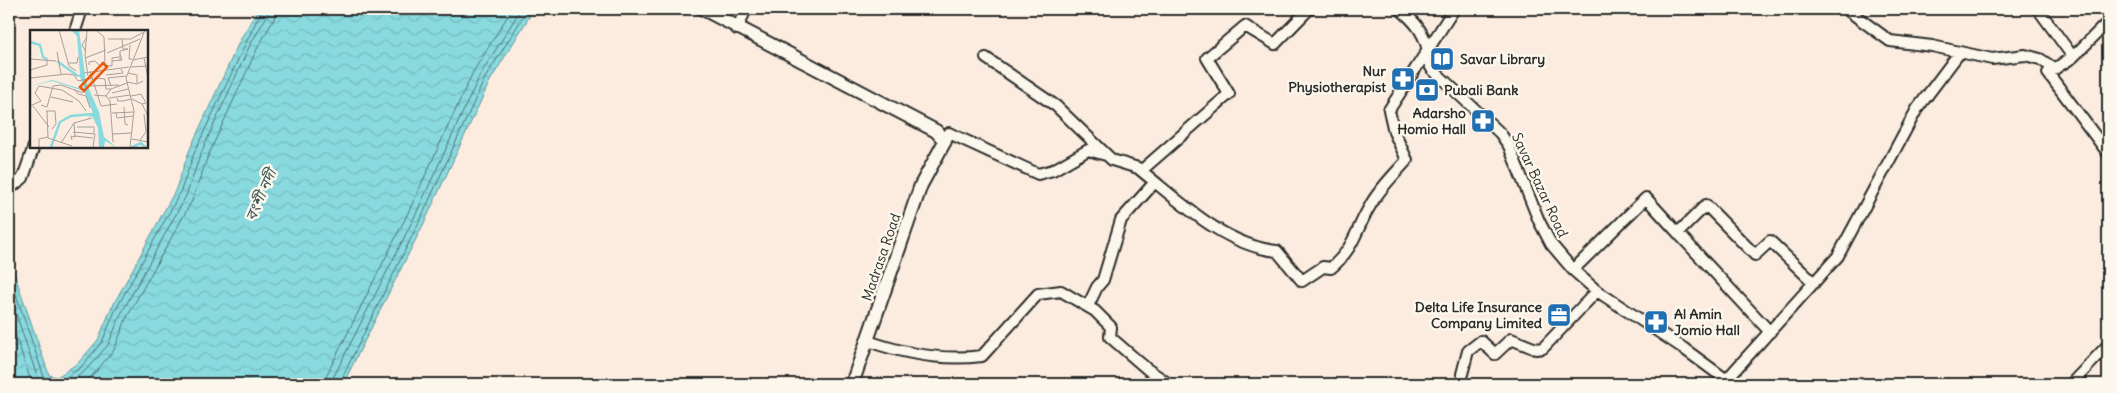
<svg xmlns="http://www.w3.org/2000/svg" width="2117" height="393" viewBox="0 0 2117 393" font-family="Delius,'Noto Sans Bengali',sans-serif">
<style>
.water{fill:url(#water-waves);stroke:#639497}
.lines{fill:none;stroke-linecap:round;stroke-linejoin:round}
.shore{stroke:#507173;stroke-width:1}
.minor-casing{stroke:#2b2b2b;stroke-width:14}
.tertiary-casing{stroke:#2b2b2b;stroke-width:16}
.minor{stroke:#fbf7ec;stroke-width:10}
.tertiary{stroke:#fbf7ec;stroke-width:12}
.labels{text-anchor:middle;stroke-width:5;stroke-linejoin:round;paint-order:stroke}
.poi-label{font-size:14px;font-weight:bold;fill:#2b2b2b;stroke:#fbf7ec;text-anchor:start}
.street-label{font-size:14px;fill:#2b2b2b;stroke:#fbf7ec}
.water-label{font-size:15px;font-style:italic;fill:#425758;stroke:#fbf7ec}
.inset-river{fill:none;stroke:#88dadf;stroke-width:2.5}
.inset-road{fill:none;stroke:#a89f97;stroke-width:1}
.view{fill:#e8590c;fill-opacity:0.15;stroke:#e8590c;stroke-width:2.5}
.inset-edge{fill:none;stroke:#2b2b2b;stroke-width:2.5}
</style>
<defs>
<pattern id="water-waves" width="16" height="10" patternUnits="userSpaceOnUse" patternTransform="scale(1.25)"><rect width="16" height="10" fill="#88dadf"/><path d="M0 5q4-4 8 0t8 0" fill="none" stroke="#76bbc0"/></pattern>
</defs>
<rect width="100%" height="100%" fill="#fbecdf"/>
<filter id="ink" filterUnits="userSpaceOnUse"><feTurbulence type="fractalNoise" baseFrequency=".02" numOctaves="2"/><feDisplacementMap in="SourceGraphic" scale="10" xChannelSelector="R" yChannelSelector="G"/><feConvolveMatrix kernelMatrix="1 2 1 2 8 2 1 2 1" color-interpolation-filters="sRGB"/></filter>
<g filter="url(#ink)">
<!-- water -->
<path class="water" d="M258,9H534L490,81L425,221L343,384H9V258L49,375L57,377L78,363L98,340L111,309L175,191L190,149L240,40Z"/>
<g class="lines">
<!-- shore -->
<path class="shore" d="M9,274L44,377L48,381L59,382L81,367L102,342L115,311L180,193L195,151L262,9
M9,293L38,379L42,384
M9,316L32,384
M67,384L85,371L108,345L121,314L186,196L201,153L250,45L267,16L268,9
M80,384L92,376L114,350L127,317L192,201L208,156L257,49L274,19L276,9
M325,384L327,374L408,213L473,72L512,9
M332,384L333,378L415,216L480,75L521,9
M339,384L421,218L485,78L528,9"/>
<defs>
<path id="minor" d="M1400,9C1412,19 1423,30 1427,47C1429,56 1427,61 1432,69L1500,133L1509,146L1539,221L1551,244L1573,270L1597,291L1683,348L1732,384
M1846,9L1890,41L1932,46L1992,59L2025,55L2040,59L2055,69
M2038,9L2073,57
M2108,22L2073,57L2048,73L2108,153
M737,29L746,9
M75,31L82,9
M986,58L1056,106L1112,160L1138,168L1155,182
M949,133L1038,174L1053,170L1088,150L1106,155
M1142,170L1229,94L1207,58L1245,26L1275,44L1309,9
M9,189L23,178L34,146
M1678,233L1770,332
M1573,270L1646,198L1678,233L1706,205L1755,255L1770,241L1814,283
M1088,306L1097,287L1103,280L1121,220L1155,182C1190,211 1230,246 1277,251L1302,281L1323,267L1331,268C1355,247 1355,231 1370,206C1379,189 1395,174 1407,160L1394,132L1389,110L1454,9
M868,341C905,354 943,361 982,356L1038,294L1061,291L1095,311L1111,327L1110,337L1147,369L1169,384
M1462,374L1468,351L1481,341L1495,354L1511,339L1536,349L1543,348L1597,291
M1726,380L1838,256L1917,109L1960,52
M2071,384L2108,345"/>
<path id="tertiary" d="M703,9L936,131L945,141L921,185L852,384"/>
</defs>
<!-- minor casing -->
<use href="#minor" class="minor-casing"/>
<!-- tertiary casing -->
<use href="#tertiary" class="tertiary-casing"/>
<!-- minor -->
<use href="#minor" class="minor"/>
<!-- tertiary -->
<use href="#tertiary" class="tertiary"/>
</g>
</g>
<!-- icons -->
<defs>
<symbol id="library-square" viewBox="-11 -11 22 22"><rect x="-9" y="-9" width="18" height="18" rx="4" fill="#1f6fb2" stroke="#fbf7ec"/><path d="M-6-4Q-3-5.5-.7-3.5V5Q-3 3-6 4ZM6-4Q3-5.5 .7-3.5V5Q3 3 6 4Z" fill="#fff"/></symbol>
<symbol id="pharmacy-square" viewBox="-11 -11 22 22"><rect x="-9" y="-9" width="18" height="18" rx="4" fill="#1f6fb2" stroke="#fbf7ec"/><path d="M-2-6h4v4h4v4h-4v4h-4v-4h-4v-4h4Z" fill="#fff"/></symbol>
<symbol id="bank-square" viewBox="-11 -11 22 22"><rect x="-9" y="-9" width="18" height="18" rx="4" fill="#1f6fb2" stroke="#fbf7ec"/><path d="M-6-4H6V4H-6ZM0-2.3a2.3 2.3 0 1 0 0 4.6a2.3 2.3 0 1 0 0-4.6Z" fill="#fff"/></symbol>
<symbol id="office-square" viewBox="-11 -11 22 22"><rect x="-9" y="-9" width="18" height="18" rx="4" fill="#1f6fb2" stroke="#fbf7ec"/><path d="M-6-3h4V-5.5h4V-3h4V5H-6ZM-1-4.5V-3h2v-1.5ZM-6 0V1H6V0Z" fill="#fff"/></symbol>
</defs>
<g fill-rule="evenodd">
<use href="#library-square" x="1428" y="45" width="28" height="28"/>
<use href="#pharmacy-square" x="1389" y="65" width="28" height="28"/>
<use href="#bank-square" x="1413" y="76" width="28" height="28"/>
<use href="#pharmacy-square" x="1469" y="107" width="28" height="28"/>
<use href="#office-square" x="1545" y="301" width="28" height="28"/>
<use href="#pharmacy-square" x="1642" y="308" width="28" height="28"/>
</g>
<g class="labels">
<!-- poi labels -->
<g class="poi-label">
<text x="1460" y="64">Savar Library</text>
<text x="1386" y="76" text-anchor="end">Nur<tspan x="1386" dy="16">Physiotherapist</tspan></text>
<text x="1444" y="95">Pubali Bank</text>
<text x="1466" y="118" text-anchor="end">Adarsho<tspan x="1466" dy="16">Homio Hall</tspan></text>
<text x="1542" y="312" text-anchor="end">Delta Life Insurance<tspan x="1542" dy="16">Company Limited</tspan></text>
<text x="1674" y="319">Al Amin<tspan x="1674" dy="16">Jomio Hall</tspan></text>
</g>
<!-- street labels -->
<g class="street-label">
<text transform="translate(1540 185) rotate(65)" y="5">Savar Bazar Road</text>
<text transform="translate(881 257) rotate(-71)" y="5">Madrasa Road</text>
</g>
<!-- water labels -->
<g class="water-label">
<text transform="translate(261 195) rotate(-66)" y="5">বংশী নদী</text>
</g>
</g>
<!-- overview -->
<g transform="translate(30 30)">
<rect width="118" height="118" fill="#fbecdf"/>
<path d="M49,0L56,52L69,82L74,107L86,117L75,111L74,117H69L68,98L62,86L57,88L63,83L54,61L22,51L1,56L22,50L55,60L50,47L44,45H50L47,6L42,1Z" fill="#88dadf"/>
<path class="inset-river" d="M0,12L10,15L13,27L18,30M27,31L48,46M21,117L30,92L41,86L63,84M102,117L111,113L115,117"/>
<path class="inset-road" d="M29,0L39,36L46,41M57,0L55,25L58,46M66,0L74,7L75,35L82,36M78,9H101L114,2M100,15L99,29H102M27,22L31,44M56,22L52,15L57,7M77,23L110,9M55,28L76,20M114,28L118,48M0,29L26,31M90,30V21L98,19H93L92,9M103,30L118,27M82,31L92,30L90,24M38,33H47L48,27M59,35V32L65,31L70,36M82,36V28L89,27M101,37L118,36M0,40L17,35V30M60,41L71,76L87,74M54,43L99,37M98,43L107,45V53M76,45L93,43L91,39M0,48L37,44L44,45L48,51L62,48M63,51L65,48L75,49L76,59H81M97,52L107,54L113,51M59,56L89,55M81,56L78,48L96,46M44,59L48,64L56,66L60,78M82,63L98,59M64,65L76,66L80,71L83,112M76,66L81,59L97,53M101,66L111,64L116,73L112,74M21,67L43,72M79,68L100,65M87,68L88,71H93L101,69M102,69L112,74L118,86M11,75L17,77L23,56L31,55L53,63M0,76L11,71L5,63L9,56L32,60L49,71L56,81M3,76L19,97M94,77L95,94L98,95M16,81H25L26,94L22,99M17,81L18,108L42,116M82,83L104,82M86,83L87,88L103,86M0,95V117M47,97H64V103M43,102L65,104L63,117M82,104L102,103M45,106L63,108M102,109L118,112M42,110L41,106L45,107L44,93M110,110L116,102L114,84M31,113L44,93L62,88M9,117V109L18,107M100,117L104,81L96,48L115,0"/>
<path class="view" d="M73,33L77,37L54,61L50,57Z"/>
<rect width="118" height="118" class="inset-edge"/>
</g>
<!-- margin -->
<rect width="2117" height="393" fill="none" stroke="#fbf7ec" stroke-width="30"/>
<rect x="15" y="15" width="2087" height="363" fill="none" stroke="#2b2b2b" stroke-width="2" filter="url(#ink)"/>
</svg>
